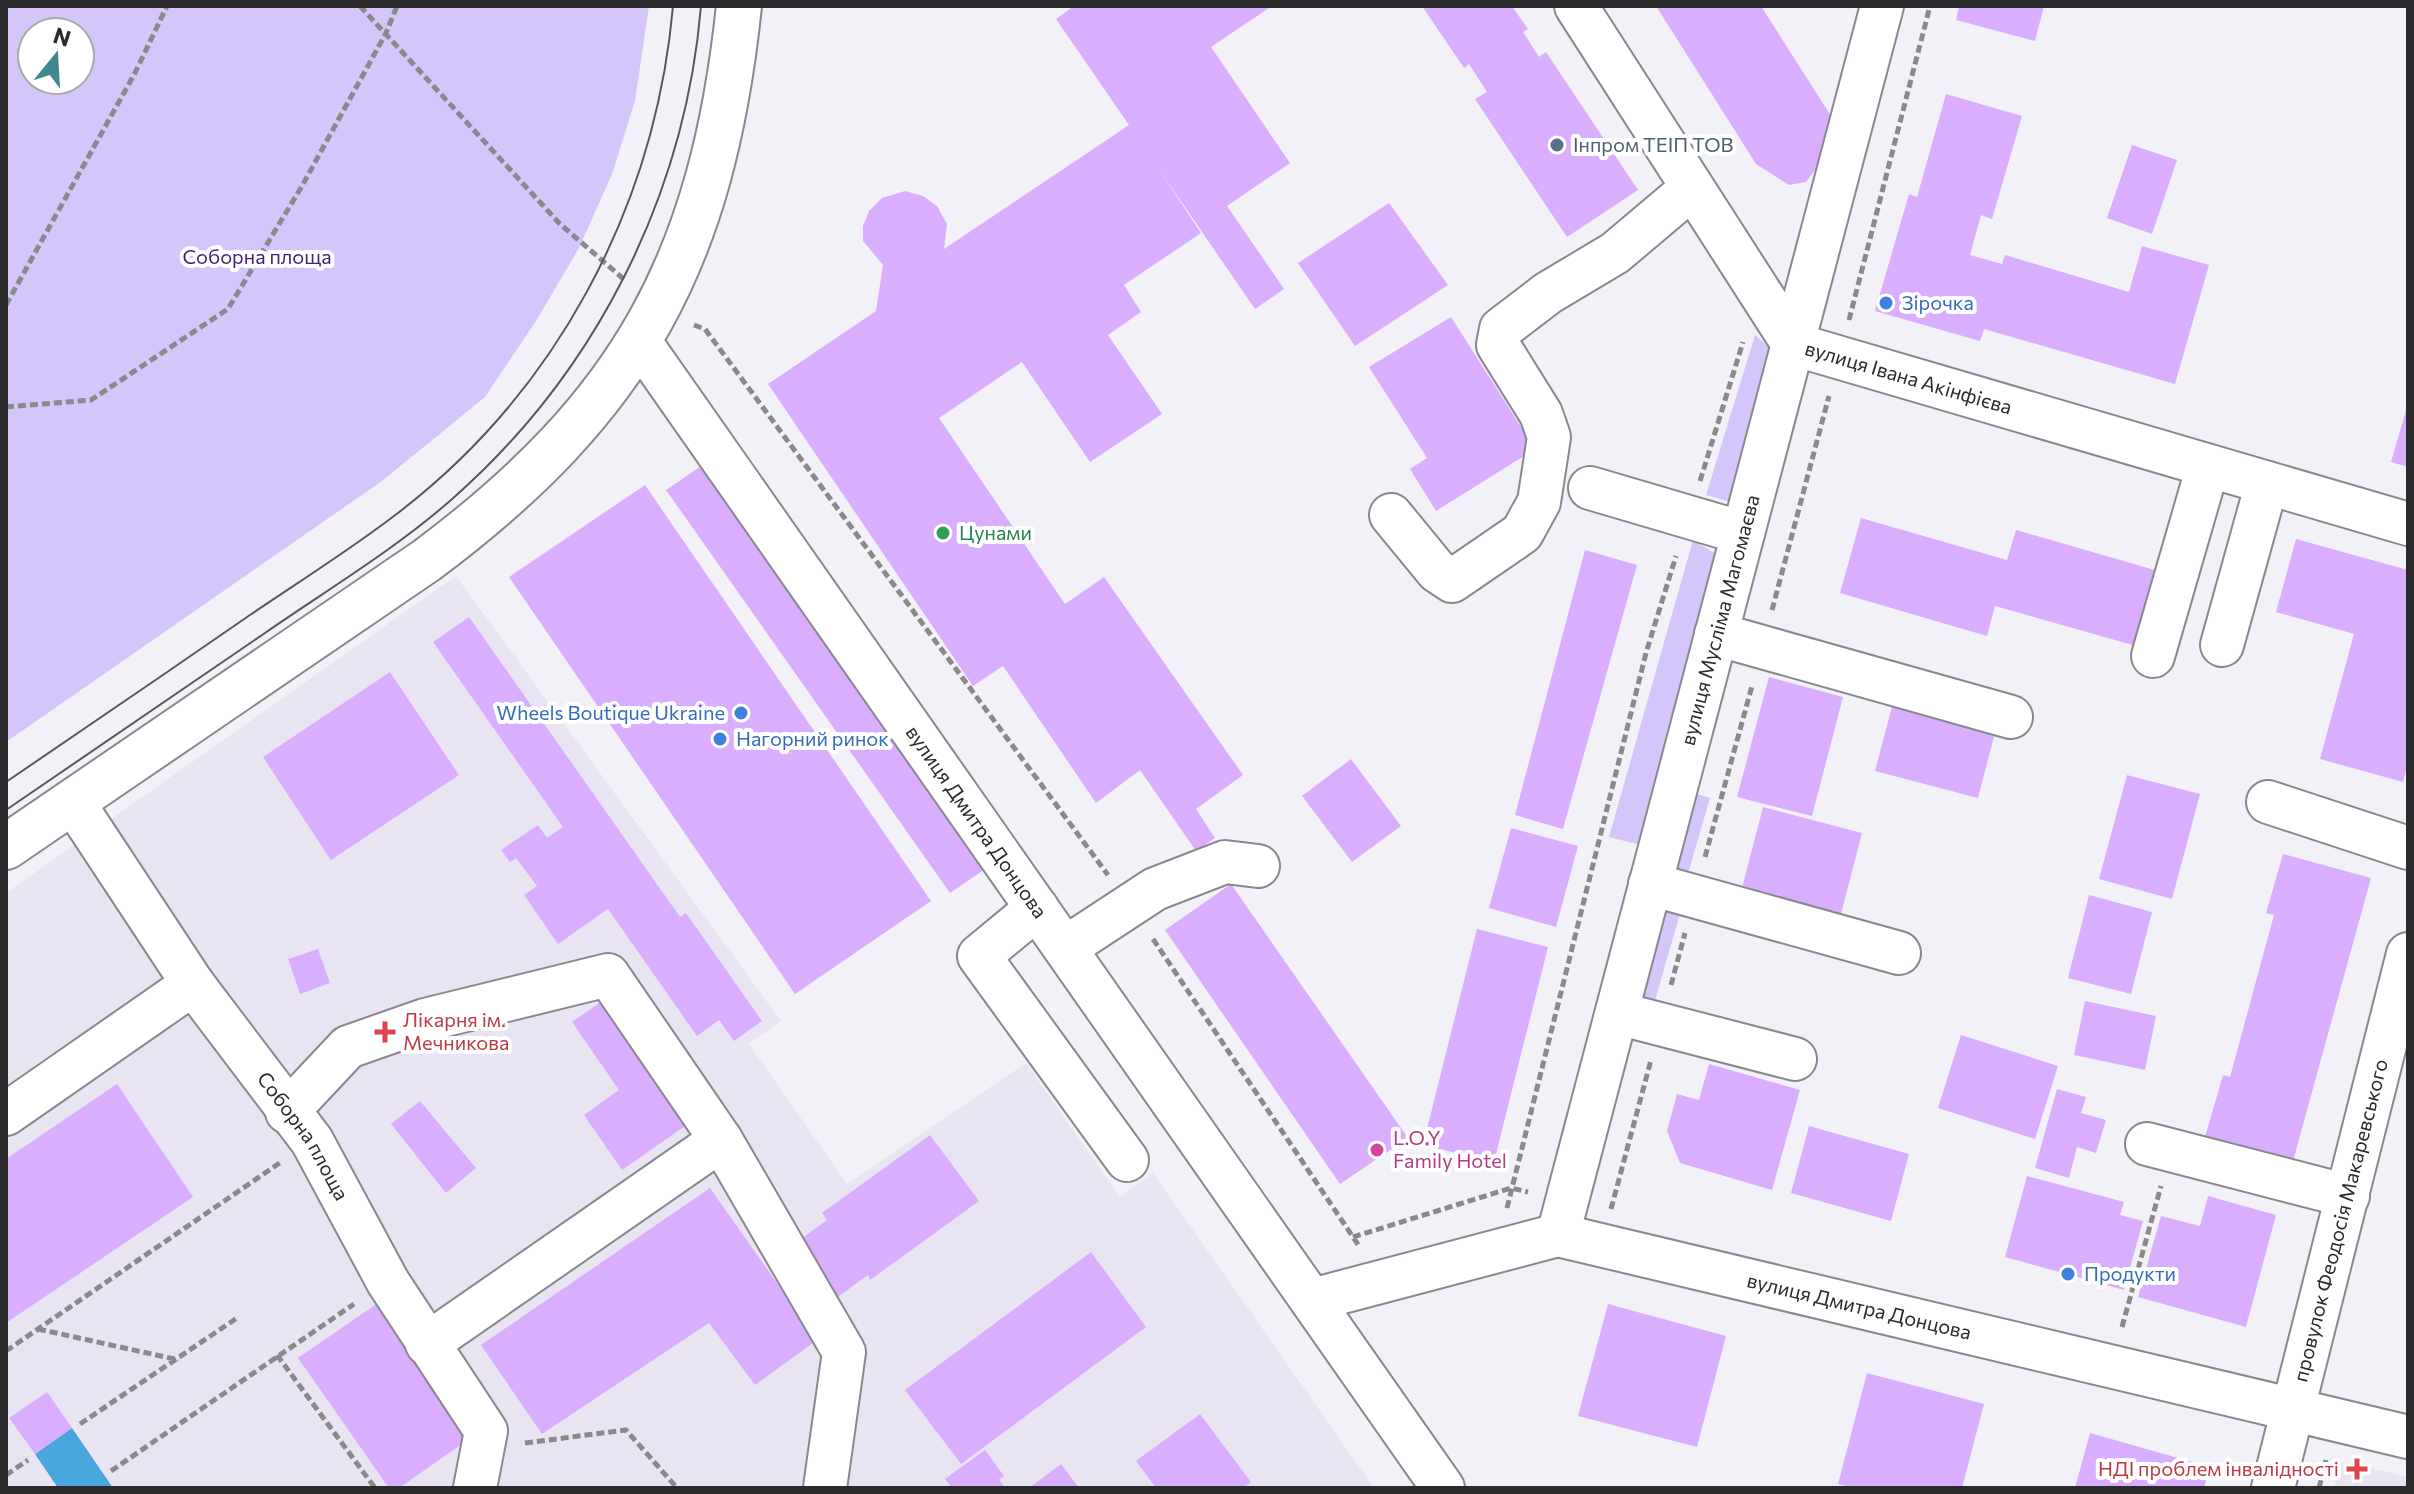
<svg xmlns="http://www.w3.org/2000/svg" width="2414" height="1494" viewBox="0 0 2414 1494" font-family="Commissioner,sans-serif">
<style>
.built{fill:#e8e4f1}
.green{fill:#d4c5fa;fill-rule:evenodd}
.water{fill:#47a6dc}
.building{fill:#daaefe}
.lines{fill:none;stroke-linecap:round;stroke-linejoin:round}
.minor-casing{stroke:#89888d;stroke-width:46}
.major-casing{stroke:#89888d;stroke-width:48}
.path{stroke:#8a898c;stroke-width:5;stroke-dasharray:8 4;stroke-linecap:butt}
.minor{stroke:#fff;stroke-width:42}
.major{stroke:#fff;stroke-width:44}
.tram{stroke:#58575a;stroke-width:2}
.service-dot{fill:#5c6f8a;stroke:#fff;stroke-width:3}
.shop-dot{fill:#3f7fe0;stroke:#fff;stroke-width:3}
.leisure-dot{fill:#2e9e5b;stroke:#fff;stroke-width:3}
.health-dot{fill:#e0444e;stroke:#fff;stroke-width:3}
.hotel-dot{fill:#d1479c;stroke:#fff;stroke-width:3}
.labels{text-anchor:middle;stroke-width:8;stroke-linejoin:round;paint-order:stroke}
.service-label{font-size:20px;fill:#4e5e75;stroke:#fff;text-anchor:start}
.park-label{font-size:20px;fill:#451c7b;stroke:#fff}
.shop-label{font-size:20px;fill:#366cbe;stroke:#fff;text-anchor:start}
.street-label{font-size:20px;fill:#2a292b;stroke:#fff}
.leisure-label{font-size:20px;fill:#27864d;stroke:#fff;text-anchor:start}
.health-label{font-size:20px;fill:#be3a42;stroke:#fff;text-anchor:start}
.hotel-label{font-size:20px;fill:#b23c85;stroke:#fff;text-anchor:start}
</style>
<rect width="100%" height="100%" fill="#f2f1f7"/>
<!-- built -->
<path class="built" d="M456,576L781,1021L749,1044L847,1184L1026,1063L1120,1197L1153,1173L1374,1488H6V893Z
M2341,1461L2408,1477V1488H2334Z"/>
<!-- green -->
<path class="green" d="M6,6H649L635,101L612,174L579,248L536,321L485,397L382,481L6,742ZM32,32H80V80H32Z
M1755,335L1779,356L1734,503L1706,495Z
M1693,540L1721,557L1641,845L1609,837Z
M1687,791L1710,798L1685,884L1662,877Z
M1659,900L1682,907L1651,1014L1628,1007Z"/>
<!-- water -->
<path class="water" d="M72,1428L113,1488H58L35,1454Z"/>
<!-- building -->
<path class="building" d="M1074,6H1272L1211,47L1290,163L1227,206L1284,289L1255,309L1158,168L1201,233L1124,285L1141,312L1108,335L1162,414L1090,462L1022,362L939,418L1065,604L1104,577L1243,775L1196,809L1215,838L1196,851L1140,770L1096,803L1003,666L973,686L768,384L876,311L883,265L863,241V226L869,211L882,198L905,191L923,196L937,206L947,224L944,249L1129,125L1056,19Z
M1422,6H1512L1528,29L1523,32L1539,57L1546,52L1638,190L1567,237L1475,99L1487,92L1469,64L1464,68Z
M1656,6H1761L1831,116L1818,166L1806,182L1789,185L1756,164Z
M1959,6H2044L2035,41L1956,20Z
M1946,94L2022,116L1992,219L1981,215L1970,255L2002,264L2005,255L2129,292L2142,246L2209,265L2175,384L1984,329L1980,341L1875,311L1909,194L1917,197Z
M2132,145L2177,160L2152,234L2107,218Z
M1389,203L1448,285L1355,346L1298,263Z
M1451,317L1535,449L1436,511L1410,469L1427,458L1369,367Z
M2407,407H2408V467L2391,462Z
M707,462L991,865L950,893L666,490Z
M645,485L931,901L795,994L509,577Z
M1861,518L2007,560L2016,530L2165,573L2143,648L1995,606L1987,636L1840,593Z
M2296,539L2408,570V763L2403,782L2320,759L2354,634L2276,612Z
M1585,550L1637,565L1563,829L1515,815Z
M469,617L680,917L686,913L762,1021L734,1041L719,1020L697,1036L608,909L558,944L524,895L537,886L516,858L510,862L501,850L538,825L547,838L563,827L433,642Z
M390,672L459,775L331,860L263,757Z
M1769,677L1843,697L1812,816L1737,797Z
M1893,703L1996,729L1978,798L1875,771Z
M1351,759L1401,826L1352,862L1302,796Z
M2127,775L2200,794L2172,899L2099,879Z
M1763,807L1862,833L1840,918L1741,892Z
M1511,828L1578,846L1556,927L1489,908Z
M2283,854L2371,878L2293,1161L2205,1137L2223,1075L2230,1077L2274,915L2266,913Z
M1231,884L1408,1138L1340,1184L1165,930Z
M2089,895L2152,912L2131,994L2068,978Z
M1477,929L1548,947L1494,1162L1423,1145Z
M318,949L330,983L300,994L288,959Z
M602,1001L688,1124L622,1170L584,1115L619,1090L572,1022Z
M2085,1001L2156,1016L2145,1070L2074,1055Z
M1961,1035L2058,1066L2035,1139L1938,1108Z
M1709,1064L1800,1090L1772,1190L1680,1163L1667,1131L1677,1094L1699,1100Z
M117,1084L193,1197L6,1323V1159Z
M2057,1089L2086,1097L2081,1113L2106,1120L2096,1153L2077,1147L2069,1178L2035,1168Z
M420,1101L476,1168L446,1193L391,1124Z
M1809,1126L1909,1154L1891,1221L1791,1193Z
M930,1135L979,1201L870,1280L868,1275L835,1299L794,1244L827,1220L822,1213Z
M2027,1176L2124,1202L2120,1215L2143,1221L2124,1290L2005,1257Z
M710,1188L817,1340L755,1385L709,1323L542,1434L481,1345Z
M2208,1196L2276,1215L2246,1327L2138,1297L2161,1216L2200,1226Z
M1091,1252L1146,1327L961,1464L905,1390Z
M378,1303L472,1437L399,1488H389L298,1358Z
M1608,1304L1726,1336L1697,1447L1578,1416Z
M1867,1373L1984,1404L1962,1488H1853L1838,1484Z
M47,1392L72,1428L35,1454L9,1418Z
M1200,1414L1251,1482L1243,1488H1156L1136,1461Z
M2090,1433L2210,1467L2204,1488H2075Z
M985,1450L1004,1476L999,1479L1005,1488H952L945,1479Z
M1061,1464L1079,1488H1029Z"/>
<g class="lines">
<defs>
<g id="minor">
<path id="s1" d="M1576,6L1793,344L2408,524"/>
<path id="s2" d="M640,342L1443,1488"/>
<path d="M1590,488L1743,533"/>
<path d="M1391,515L1437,571L1452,581L1522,533L1539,502L1549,437L1541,414L1498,345L1501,329L1548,293L1615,253L1692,188"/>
<path d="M1716,634L2011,717"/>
<path d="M2222,645L2267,483"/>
<path d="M2153,656L2208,466"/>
<path id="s3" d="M73,802L193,984L312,1141L388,1282L486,1431L475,1488"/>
<path d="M2268,802L2408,848"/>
<path d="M1650,884L1899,953"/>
<path d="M1037,908L979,956L1127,1160"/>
<path d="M1065,948L1155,889L1225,862L1258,866"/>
<path d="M1617,1013L1795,1059"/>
<path d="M287,1112L348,1047L425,1020L608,975L721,1140L844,1352L825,1488"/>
<path d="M6,1114L193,984"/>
<path d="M2147,1144L2348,1196"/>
<path id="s4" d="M1558,1235L1882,6"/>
<path id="s5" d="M1312,1300L1558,1235L2408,1437"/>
<path d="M427,1344L721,1140"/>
<path id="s6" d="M2273,1488L2408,954"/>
</g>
<path id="major" d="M6,847L427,560C633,406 712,261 739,6"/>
</defs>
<!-- minor casing -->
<use href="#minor" class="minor-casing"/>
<!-- major casing -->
<use href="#major" class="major-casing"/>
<!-- path -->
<path class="path" d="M360,6L560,224L626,281
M6,305L135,73L167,6
M1849,320L1930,6
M694,325L705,329L1108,875
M6,407L91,400L228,309L302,186L386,33L397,6
M1700,481L1743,342
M1772,610L1829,396
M1705,857L1752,686
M1153,939L1359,1246
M1671,985L1685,933
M1507,1208L1646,653L1676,556
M1611,1209L1651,1060
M1353,1237L1511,1188L1528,1192
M2122,1327L2161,1186
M38,1329L179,1360
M6,1351L281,1162
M277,1355L375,1488
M80,1424L237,1318
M525,1443L626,1430L677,1488
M111,1471L354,1304
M6,1475L28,1460
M2319,1488L2326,1460"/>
<!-- minor -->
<use href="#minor" class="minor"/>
<!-- major -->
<use href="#major" class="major"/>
<!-- tram -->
<path class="tram" d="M6,782C87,727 169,671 250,615C297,583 345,553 390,519C554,397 655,209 673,6
M6,810C92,751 178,692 265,633C327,590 394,550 451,500C595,374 685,196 701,6"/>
</g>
<!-- markers -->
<circle class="service-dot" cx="1557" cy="145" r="8"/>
<g class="shop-dot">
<circle cx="1886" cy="303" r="8"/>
<circle cx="741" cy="713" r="8"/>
<circle cx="720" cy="739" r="8"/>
<circle cx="2068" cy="1274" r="8"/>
</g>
<circle class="leisure-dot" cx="943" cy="533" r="8"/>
<g class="health-dot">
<path d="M381 1020h8v8h8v8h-8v8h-8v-8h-8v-8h8z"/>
<path d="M2353 1457h8v8h8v8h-8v8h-8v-8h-8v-8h8z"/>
</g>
<circle class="hotel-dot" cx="1377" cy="1150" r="8"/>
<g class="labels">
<!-- service labels -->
<g class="service-label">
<text x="1573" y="152">Інпром ТЕІП ТОВ</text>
</g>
<!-- park labels -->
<g class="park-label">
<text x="257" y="264">Соборна площа</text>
</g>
<!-- shop labels -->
<g class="shop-label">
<text x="1902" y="310">Зірочка</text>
<text x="725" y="720" text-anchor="end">Wheels Boutique Ukraine</text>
<text x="736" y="746">Нагорний ринок</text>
<text x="2084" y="1281">Продукти</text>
</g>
<!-- street labels -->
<g class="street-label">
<text dy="7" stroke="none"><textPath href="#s1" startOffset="522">вулиця Івана Акінфієва</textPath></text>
<text dy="7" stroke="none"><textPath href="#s4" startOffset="636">вулиця Мусліма Магомаєва</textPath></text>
<text dy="7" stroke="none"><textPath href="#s2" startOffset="586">вулиця Дмитра Донцова</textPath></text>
<text dy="7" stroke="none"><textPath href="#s3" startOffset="406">Соборна площа</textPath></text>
<text dy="7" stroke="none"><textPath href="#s6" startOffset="276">провулок Феодосія Макаревського</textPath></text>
<text dy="7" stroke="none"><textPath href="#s5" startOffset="564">вулиця Дмитра Донцова</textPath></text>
</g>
<!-- leisure labels -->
<g class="leisure-label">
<text x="959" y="540">Цунами</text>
</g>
<!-- health labels -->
<g class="health-label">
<text x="403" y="1027">Лікарня ім.<tspan x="403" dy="23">Мечникова</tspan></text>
<text x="2339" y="1476" text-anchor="end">НДІ проблем інвалідності</text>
</g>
<!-- hotel labels -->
<g class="hotel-label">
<text x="1393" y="1145">L.O.Y<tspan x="1393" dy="23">Family Hotel</tspan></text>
</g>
</g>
<!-- border -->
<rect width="2414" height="1494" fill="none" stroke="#2a292b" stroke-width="16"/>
<!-- north arrow -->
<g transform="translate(56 56) rotate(18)"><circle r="38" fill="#ffffff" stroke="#aaa9aa" stroke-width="2"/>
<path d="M0-6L14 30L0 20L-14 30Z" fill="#40888e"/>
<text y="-12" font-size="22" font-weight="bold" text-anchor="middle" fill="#2a292b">N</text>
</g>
</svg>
